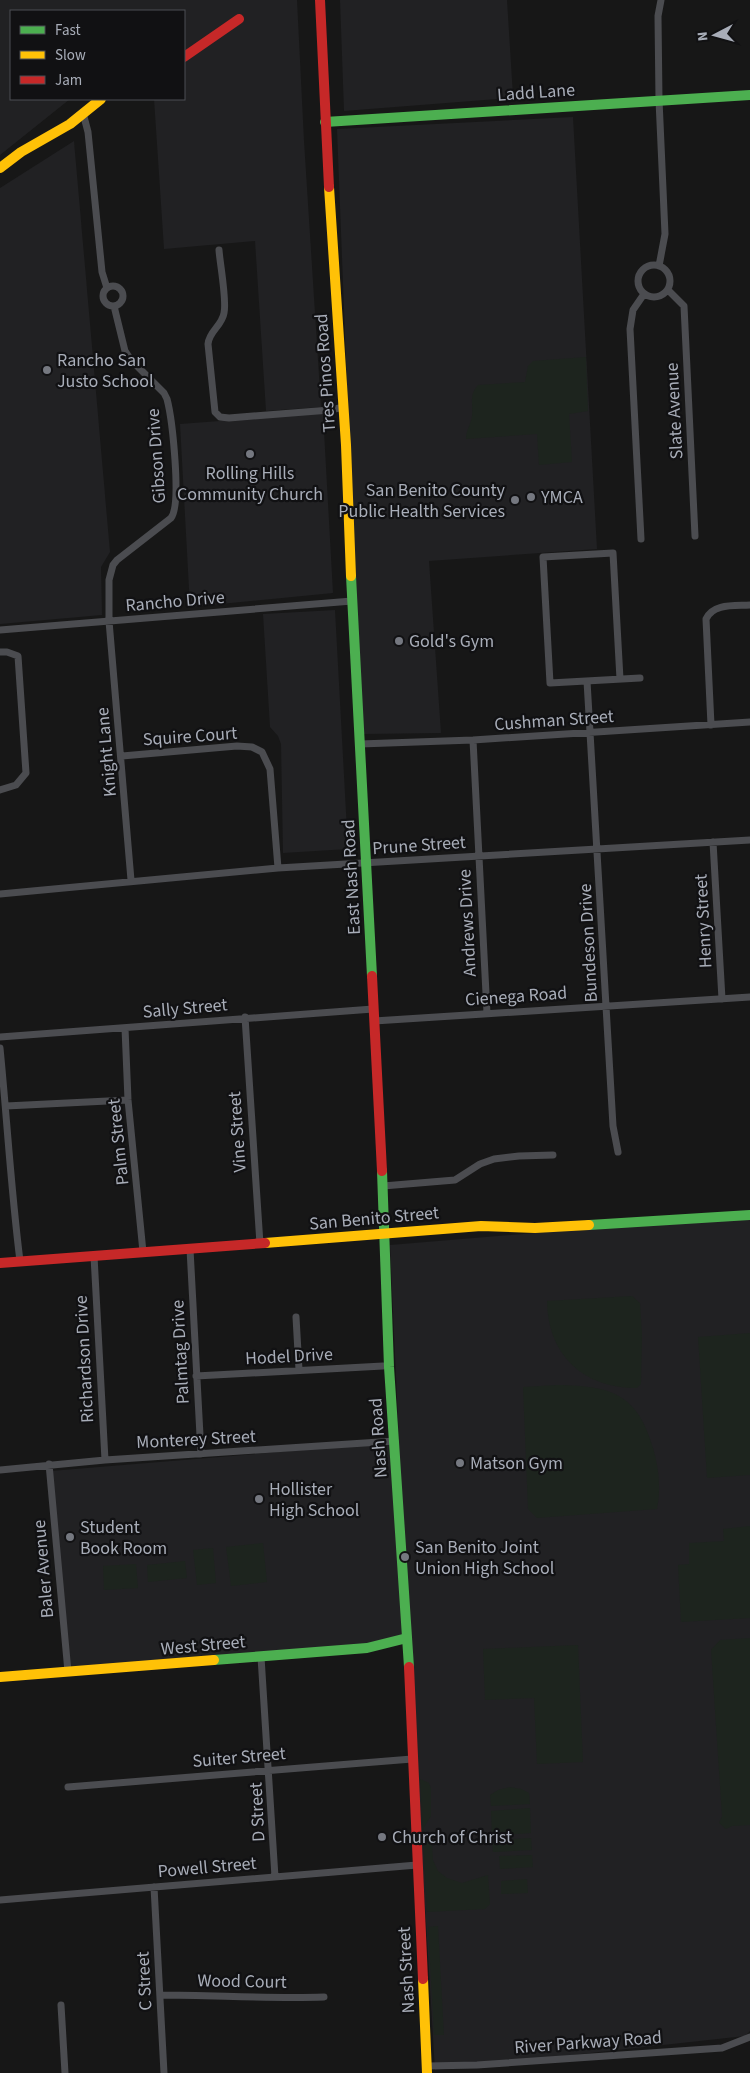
<svg xmlns="http://www.w3.org/2000/svg" width="750" height="2073" viewBox="0 0 750 2073" font-family="'Source Sans 3',sans-serif">
<style>
.built{fill:#212123}
.green{fill:#1d241e}
.lines{fill:none;stroke-linecap:round;stroke-linejoin:round}
.street{stroke:#4b4c50;stroke-width:7}
.fast{stroke:#4caf50;stroke-width:10}
.slow{stroke:#ffc107;stroke-width:10}
.jam{stroke:#c62828;stroke-width:10}
.poi-dot{fill:#757880;stroke:#111113;stroke-width:2}
.labels{text-anchor:middle;stroke-width:4.5;stroke-linejoin:round;paint-order:stroke}
.street-label{font-size:18px;fill:#a8adb8;stroke:#111113}
.poi-label{font-size:18px;fill:#a8adb8;stroke:#111113;text-anchor:start}
</style>
<rect width="100%" height="100%" fill="#171717"/>
<!-- built -->
<path class="built" d="M0,0H297L304,141L321,407L266,411L255,241L164,249L154,99H184V11H11V99H70L0,155Z
M340,0H507L513,96L510,98L344,111Z
M573,117L597,549L429,561L441,733L363,734L354,566L337,129Z
M74,141L110,552L101,567L102,615L0,624V188Z
M323,413L333,593L190,607L180,424Z
M335,610L348,849L283,853L281,744L278,736L270,727L263,614Z
M750,1215V2031L745,2036L435,2070L409,1643L70,1670L51,1471L399,1442L390,1245Z"/>
<!-- green -->
<path class="green" d="M586,357L588,411L569,414L572,462L539,465L537,434L466,439C466,430 471,424 472,416C473,403 469,395 478,385L525,382L528,366L533,361Z
M632,1296L640,1303L642,1335L641,1384L637,1388C584,1388 548,1356 547,1301Z
M750,1333V1475L707,1478L698,1337Z
M557,1385C611,1386 637,1393 653,1448C659,1468 661,1489 657,1509L537,1518L528,1509L523,1387Z
M750,1526V1618L681,1622L678,1565L689,1564V1543L724,1541L723,1529Z
M263,1543L267,1582L231,1586L226,1547Z
M213,1548L216,1583L197,1585L193,1550Z
M185,1561L187,1578L148,1582L147,1565Z
M136,1564L138,1588L104,1590L103,1566Z
M750,1638V1825L732,1826L726,1829L719,1823L722,1816L711,1650L720,1640Z
M578,1645L583,1762L537,1764L534,1698L485,1700L483,1649Z
M420,1779L429,1783L431,1788V1816L424,1827V1832L426,1840L432,1845L433,1860L438,1871L447,1878L462,1883L488,1875L490,1904L485,1909L427,1912Z
M510,1787L521,1789L529,1793L530,1804L491,1806L490,1795L498,1790Z
M530,1808L531,1833L492,1836L491,1811Z
M531,1838L532,1850L493,1852L492,1840Z
M532,1855L533,1867L500,1869L499,1856Z
M527,1879L528,1893L501,1894V1881Z
M438,1926L444,2035H434L428,1927Z"/>
<g class="lines">
<!-- street -->
<path class="street" d="M83,113L88,132L102,272L107,288
M219,250C220,264 227,301 224,313C222,326 209,331 208,344L215,412L220,417L229,418L330,410L344,407
M638 281a16 16 0 1 1 32 0a16 16 0 1 1-32 0Z
M659,266L665,234L659,100L658,16L661,0
M103 296a10 10 0 1 1 20 0a10 10 0 1 1-20 0Z
M668,290L684,306L695,536
M114,306L125,351L131,360L164,393L167,399C172,418 182,504 171,518L117,560L113,565L109,580V621L131,880
M641,539L630,329L633,310L644,294
M0,630L352,601
M0,652H7L18,656L26,773L16,785L0,790
M620,679L613,553L543,557L550,683L640,678
M587,681L613,1126L618,1152
M711,725L706,619C713,603 735,606 750,605
M473,740L487,1013
M360,744L473,740L750,722
M122,756L237,746L252,747L262,752L270,769L278,868
M713,842L722,999
M0,894L278,868L750,840
M245,1017L260,1244
M374,1021L750,997
M125,1028L128,1100L143,1252
M0,1037L373,1009
M0,1048C7,1119 11,1190 20,1261
M6,1106L128,1100
M383,1186L455,1180L480,1164L494,1159L519,1156L553,1155
M190,1249L201,1454
M94,1256L105,1460
M296,1317L299,1370
M196,1376L383,1366
M49,1464L68,1672
M0,1470L105,1460L395,1441
M261,1657L275,1877
M68,1787L412,1759
M154,1887L164,2073
M0,1900L417,1865
M160,1995C215,1995 269,1999 324,1997
M61,2005L65,2073
M427,2066L477,2065L722,2048L750,2037"/>
<!-- fast -->
<path class="fast" d="M325,122L750,95
M351,576L372,976
M382,1171L389,1367L409,1667
M589,1225L750,1215
M214,1660L367,1648L407,1638"/>
<!-- slow -->
<path class="slow" d="M0,168L21,152L70,124L101,99
M329,187L346,445L351,576
M265,1243L481,1226L535,1228L589,1225
M0,1677L214,1660
M423,1979L427,2073"/>
<!-- jam -->
<path class="jam" d="M320,0L329,187
M184,57L239,19
M372,976L382,1171
M0,1263L265,1243
M409,1667L423,1979"/>
</g>
<!-- markers -->
<g class="poi-dot">
<circle cx="47" cy="370" r="5"/>
<circle cx="250" cy="454" r="5"/>
<circle cx="531" cy="497" r="5"/>
<circle cx="515" cy="500" r="5"/>
<circle cx="399" cy="641" r="5"/>
<circle cx="460" cy="1463" r="5"/>
<circle cx="259" cy="1499" r="5"/>
<circle cx="70" cy="1537" r="5"/>
<circle cx="405" cy="1557" r="5"/>
<circle cx="382" cy="1837" r="5"/>
</g>
<g class="labels">
<!-- street labels -->
<g class="street-label">
<text transform="translate(536 92) rotate(-4)" y="6">Ladd Lane</text>
<text transform="translate(325 373) rotate(-94)" y="6">Tres Pinos Road</text>
<text transform="translate(674 411) rotate(-93)" y="6">Slate Avenue</text>
<text transform="translate(156 456) rotate(-94)" y="6">Gibson Drive</text>
<text transform="translate(175 601) rotate(-5)" y="6">Rancho Drive</text>
<text transform="translate(554 720) rotate(-4)" y="6">Cushman Street</text>
<text transform="translate(190 736) rotate(-4)" y="6">Squire Court</text>
<text transform="translate(106 752) rotate(-95)" y="6">Knight Lane</text>
<text transform="translate(419 845) rotate(-4)" y="6">Prune Street</text>
<text transform="translate(351 877) rotate(-93)" y="6">East Nash Road</text>
<text transform="translate(703 921) rotate(-93)" y="6">Henry Street</text>
<text transform="translate(467 923) rotate(-93)" y="6">Andrews Drive</text>
<text transform="translate(588 943) rotate(-93)" y="6">Bundeson Drive</text>
<text transform="translate(516 996) rotate(-4)" y="6">Cienega Road</text>
<text transform="translate(185 1008) rotate(-5)" y="6">Sally Street</text>
<text transform="translate(237 1132) rotate(-94)" y="6">Vine Street</text>
<text transform="translate(118 1142) rotate(-96)" y="6">Palm Street</text>
<text transform="translate(374 1218) rotate(-5)" y="6">San Benito Street</text>
<text transform="translate(180 1352) rotate(-93)" y="6">Palmtag Drive</text>
<text transform="translate(289 1356) rotate(-3)" y="6">Hodel Drive</text>
<text transform="translate(84 1359) rotate(-93)" y="6">Richardson Drive</text>
<text transform="translate(378 1438) rotate(-94)" y="6">Nash Road</text>
<text transform="translate(196 1439) rotate(-3)" y="6">Monterey Street</text>
<text transform="translate(43 1569) rotate(-95)" y="6">Baler Avenue</text>
<text transform="translate(203 1645) rotate(-5)" y="6">West Street</text>
<text transform="translate(239 1757) rotate(-5)" y="6">Suiter Street</text>
<text transform="translate(257 1812) rotate(-93)" y="6">D Street</text>
<text transform="translate(207 1867) rotate(-5)" y="6">Powell Street</text>
<text transform="translate(406 1970) rotate(-93)" y="6">Nash Street</text>
<text transform="translate(144 1981) rotate(-93)" y="6">C Street</text>
<text transform="translate(242 1981) rotate(1)" y="6">Wood Court</text>
<text transform="translate(588 2042) rotate(-4)" y="6">River Parkway Road</text>
</g>
<!-- poi labels -->
<g class="poi-label">
<text x="57" y="366">Rancho San<tspan x="57" dy="21">Justo School</tspan></text>
<text x="250" y="479" text-anchor="middle">Rolling Hills<tspan x="250" dy="21">Community Church</tspan></text>
<text x="505" y="496" text-anchor="end">San Benito County<tspan x="505" dy="21">Public Health Services</tspan></text>
<text x="541" y="503">YMCA</text>
<text x="409" y="647">Gold's Gym</text>
<text x="470" y="1469">Matson Gym</text>
<text x="269" y="1495">Hollister<tspan x="269" dy="21">High School</tspan></text>
<text x="80" y="1533">Student<tspan x="80" dy="21">Book Room</tspan></text>
<text x="415" y="1553">San Benito Joint<tspan x="415" dy="21">Union High School</tspan></text>
<text x="392" y="1843">Church of Christ</text>
</g>
</g>
<!-- legend -->
<rect x="10" y="10" width="175" height="90" fill="#111113" stroke="#4d4f55"/>
<rect x="20" y="26" width="25" height="8" fill="#4caf50" stroke="#4d4f55"/>
<text x="55" y="35" font-size="15" fill="#a8adb8">Fast</text>
<rect x="20" y="51" width="25" height="8" fill="#ffc107" stroke="#4d4f55"/>
<text x="55" y="60" font-size="15" fill="#a8adb8">Slow</text>
<rect x="20" y="76" width="25" height="8" fill="#c62828" stroke="#4d4f55"/>
<text x="55" y="85" font-size="15" fill="#a8adb8">Jam</text>
<!-- north arrow -->
<g transform="translate(715 35) rotate(264)" stroke="#111113" stroke-width="4" paint-order="stroke">
<path d="M0-4L9 19L0 12L-9 19Z" fill="#a8adb8"/>
<text y="-8" font-size="14" font-weight="bold" text-anchor="middle" fill="#a8adb8">N</text>
</g>
</svg>
